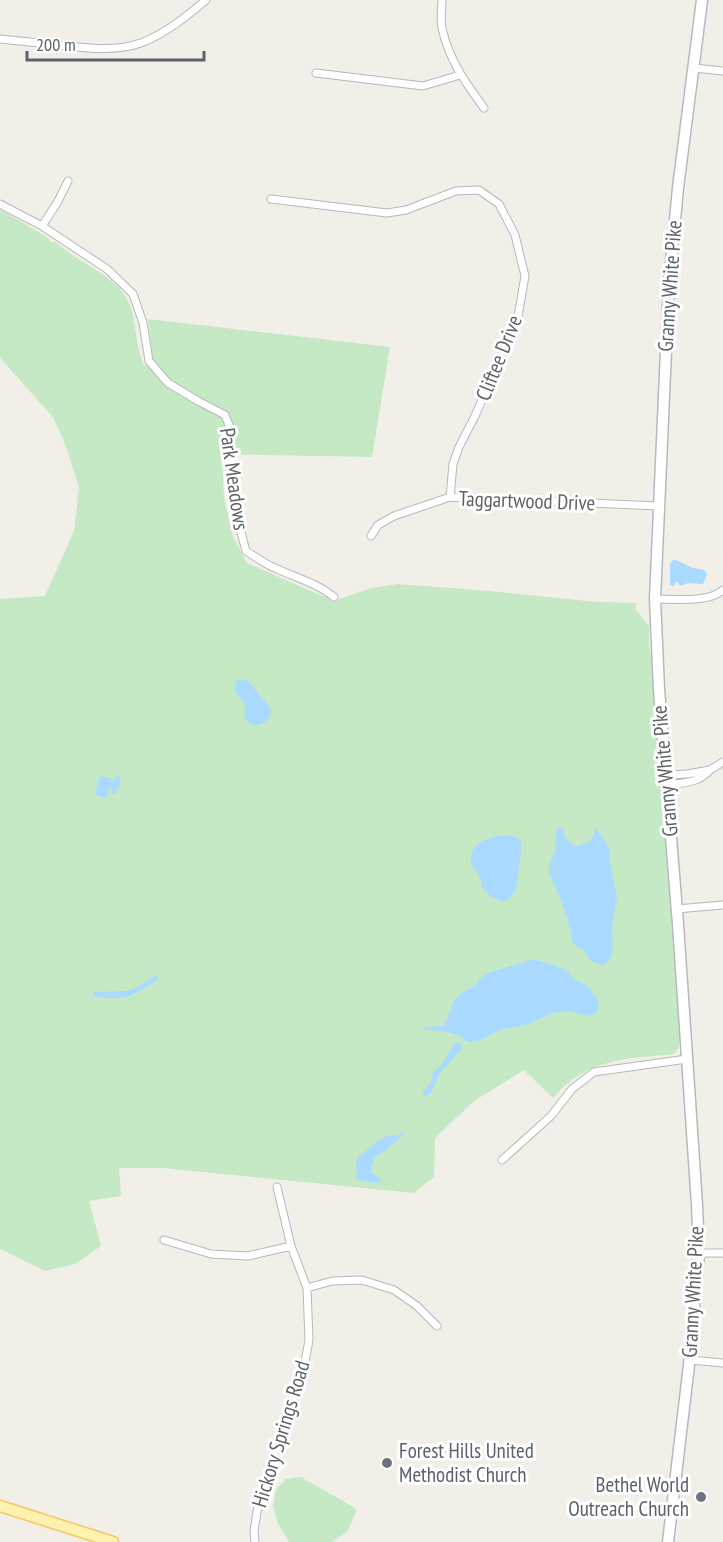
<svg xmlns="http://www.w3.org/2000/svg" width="723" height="1542" viewBox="0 0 723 1542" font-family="'PT Sans Narrow',sans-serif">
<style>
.green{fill:#c5e8c5}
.water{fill:#aadaff}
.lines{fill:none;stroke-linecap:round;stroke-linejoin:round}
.minor-casing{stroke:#b5b8bc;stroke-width:9}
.secondary-casing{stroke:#b6babf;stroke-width:13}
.primary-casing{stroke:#f2c960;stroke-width:13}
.minor{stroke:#fff;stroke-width:7}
.secondary{stroke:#fff;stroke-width:10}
.primary{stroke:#fff2af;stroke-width:10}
.worship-dot{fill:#6b7280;stroke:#fff;stroke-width:2}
.labels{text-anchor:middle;stroke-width:6;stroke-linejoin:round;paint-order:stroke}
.street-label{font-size:21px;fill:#5f6368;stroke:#fff}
.worship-label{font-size:21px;fill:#5b616d;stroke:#fff;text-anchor:start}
</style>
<rect width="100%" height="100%" fill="#f1efe8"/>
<!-- green -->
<path class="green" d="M0,209L45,236L52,242H55L72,255H74L75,257H77L78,259C101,273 127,286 133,315C136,332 137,349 144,366L153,360L148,319L390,347L372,457L222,454L224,498L233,537L247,563L320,595L337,600L371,588L398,584L489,591L597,602L636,603V610L649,626V644L654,679L681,1034L678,1049L674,1054C626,1059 587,1058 553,1098L524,1070L474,1101L435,1138L434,1177L414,1193L163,1168H119L121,1196L89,1201L101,1246L75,1264L45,1271L0,1249V599L45,596L74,531L79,487L64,441L53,417L0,358Z
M301,1477L355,1508L356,1512L347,1532L332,1542H289L278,1524L273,1507L276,1489L286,1479Z"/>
<!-- water -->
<path class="water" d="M676,560L693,568L704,570L707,574L703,584L688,583L680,586L678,582H676L674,586L670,585V564L673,560Z
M242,679L248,681L271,709L270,717C267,719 266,722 263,723C256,727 246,725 245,715C244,708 247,713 245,706C242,694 233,700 236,681Z
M100,776L112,779L111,784L116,776L120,777L121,780L115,794L111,793V788H110L106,798L95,795Z
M559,827L564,828V836L573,845L578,846L591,841L596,828L609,847L610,863L617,897L612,927L613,948L609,961L604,965L598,964L590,960L583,950L576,946L573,943L569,925L561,900L550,876L549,866L555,851V840L557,830Z
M509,835L518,838L521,842V851L516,890L510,898L503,902C496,899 487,895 483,888C479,880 484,888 481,879C478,873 473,869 471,862C468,841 493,836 509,835Z
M531,960H537L565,969L575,980L587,985L598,1000L599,1009L597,1012L588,1016L570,1011L552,1013L529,1024L499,1030L479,1041L468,1042C453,1030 441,1031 424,1030V1027L444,1026L454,1001L460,994L474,986L481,978L488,973Z
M157,974V980C146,988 134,996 120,998C112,999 103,997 95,997L94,992L127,991L138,987Z
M458,1042L462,1044V1049L439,1074L432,1091L427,1097L422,1094L430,1084L433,1073L445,1060L454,1044Z
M402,1132L404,1133L401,1137L385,1151L375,1157L371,1170L372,1173L380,1178V1182L374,1183L355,1179L357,1174L356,1162L361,1153H364C373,1144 384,1134 397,1135Z"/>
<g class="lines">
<defs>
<path id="minor" d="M442,0C442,9 440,20 442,28C449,60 465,82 484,108
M0,39C20,41 40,43 59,45C87,48 115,52 141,43C165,34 187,16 206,0
M694,68L723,71
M316,73L423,86L460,75
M271,199L387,213L406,210L456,191L479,190L499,204L515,235L525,276L518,316L475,416L459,447L453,464L450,497
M0,204L42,226L107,269L133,294L143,323L149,361L168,383L198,401L225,415L229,425L230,470L235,510L246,551C256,557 265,564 275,568C294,577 317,583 334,597
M42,226L57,203L68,181
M371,536L378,525L394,516L450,497L659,506
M655,599C673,599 709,603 723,590
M710,770L723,762
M666,775L687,774L710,770C699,783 683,783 667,785
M676,909L723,905
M502,1160L551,1116L572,1089L594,1072L687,1059
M164,1240L211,1254L248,1256L291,1246
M699,1253H723
M307,1288L332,1281L362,1280L394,1290L417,1306L437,1326
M690,1360L723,1363
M255,1542L254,1531L258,1506L286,1414L302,1378L309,1340L307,1288L291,1246L277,1187"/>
<path id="secondary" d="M668,1542L689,1365L699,1253L697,1205L678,924L659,689L655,599L669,283L678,188L702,0"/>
<path id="primary" d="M0,1506L113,1542"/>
</defs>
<!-- minor casing -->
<use href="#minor" class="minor-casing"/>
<!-- secondary casing -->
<use href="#secondary" class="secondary-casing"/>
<!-- primary casing -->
<use href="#primary" class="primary-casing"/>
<!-- minor -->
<use href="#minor" class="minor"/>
<!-- secondary -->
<use href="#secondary" class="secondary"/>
<!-- primary -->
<use href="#primary" class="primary"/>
</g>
<!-- markers -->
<g class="worship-dot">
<circle cx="387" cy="1463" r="6"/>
<circle cx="701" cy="1497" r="6"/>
</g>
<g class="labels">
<!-- street labels -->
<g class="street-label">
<text transform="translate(670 286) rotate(-86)" y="7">Granny White Pike</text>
<text transform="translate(499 358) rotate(-68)" y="7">Cliftee Drive</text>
<text transform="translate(234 479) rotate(82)" y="7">Park Meadows</text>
<text transform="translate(527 501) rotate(2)" y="7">Taggartwood Drive</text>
<text transform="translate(665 771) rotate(-95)" y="7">Granny White Pike</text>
<text transform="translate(693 1292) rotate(-87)" y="7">Granny White Pike</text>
<text transform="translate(281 1434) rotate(-73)" y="7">Hickory Springs Road</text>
</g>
<!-- worship labels -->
<g class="worship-label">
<text x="399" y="1458">Forest Hills United<tspan x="399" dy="24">Methodist Church</tspan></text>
<text x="689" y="1492" text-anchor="end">Bethel World<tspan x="689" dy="24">Outreach Church</tspan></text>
</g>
</g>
<!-- scale -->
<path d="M27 51v9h177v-9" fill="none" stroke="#5f6368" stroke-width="3"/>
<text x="36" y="51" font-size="18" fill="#5f6368" stroke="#ffffff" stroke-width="4.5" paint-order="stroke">200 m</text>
</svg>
